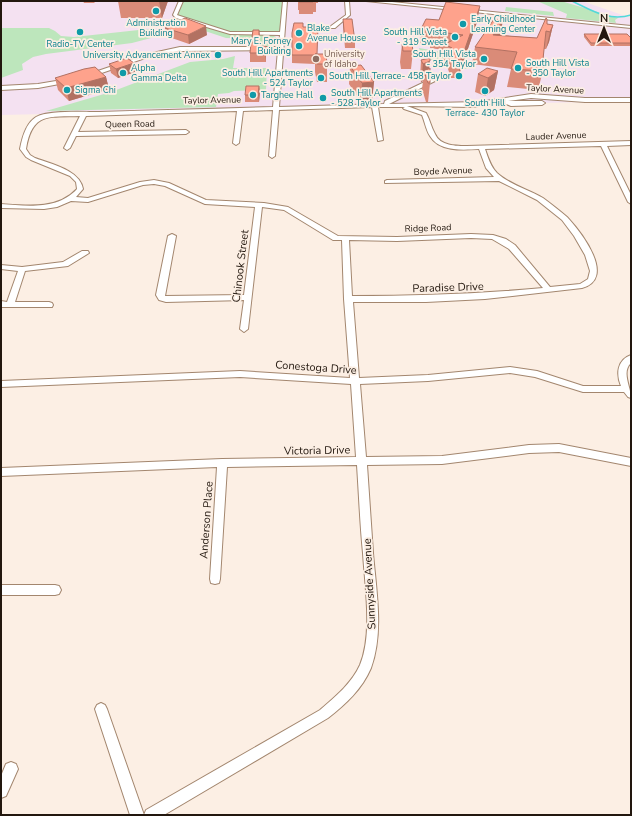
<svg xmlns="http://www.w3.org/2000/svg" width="632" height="816" viewBox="0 0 632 816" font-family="'Nunito Sans',sans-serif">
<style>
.education{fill:#f4e1f1}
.green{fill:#bde6bc}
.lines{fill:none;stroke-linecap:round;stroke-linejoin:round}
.stream{stroke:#53d8da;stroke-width:1.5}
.minor-casing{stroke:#a3866e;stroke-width:2}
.minor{fill:#fff;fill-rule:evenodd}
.wall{fill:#da8b78}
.shaded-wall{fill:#b27162}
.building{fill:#fea28c;stroke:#b27162}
.culture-dot{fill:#0f9aa8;stroke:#fcefe4;stroke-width:1.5}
.education-dot{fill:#8d6e63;stroke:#fcefe4;stroke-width:1.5}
.labels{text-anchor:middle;stroke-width:3.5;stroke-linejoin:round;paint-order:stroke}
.far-culture-label{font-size:9px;fill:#0d838f;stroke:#fcefe4;text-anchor:start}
.far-education-label{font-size:9px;fill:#785e54;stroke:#fcefe4;text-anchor:start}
.far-street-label{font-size:9px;fill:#22170e;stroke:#fcefe4}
.street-label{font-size:11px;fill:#22170e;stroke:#fcefe4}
</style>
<rect width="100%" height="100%" fill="#fcefe4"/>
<!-- education -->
<path class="education" d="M1,1H582L631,18V101L1,115Z"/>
<!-- green -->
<path class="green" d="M181,1H285L282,33H230L175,15Z
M537,1H561L618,18L615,20L616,23L566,18L567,14Z
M506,7L553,12L554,16L505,11Z
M178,18L234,34L272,35L276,37L275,44L271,46H255L260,39L226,38L172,20Z
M1,28H49L55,31L61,36L74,37L148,29L162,32L151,38L132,43L46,54L33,57L22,64L23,70L1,78Z
M419,48L464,56L461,61L471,68L465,69L462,65L447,58L439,62L422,57Z
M235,56L233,68H267L266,90L234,91L229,93L218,94L216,107L46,111L111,92L190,62L223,59Z"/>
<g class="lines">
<!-- stream -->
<path class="stream" d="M572,1C591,10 609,22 631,15"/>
<defs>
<path id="minor" d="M179,1H183L177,15L180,16L230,32H280L283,1H287L279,107L384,104L385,101L433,78L435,79V81L389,104L479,102L531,94L585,98H631V102H585L531,98L508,101H542L545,103L542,105L511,106L501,102L473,107L407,106L426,113C430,120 431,127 435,134C440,146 456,146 467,146L631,141V145L607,146L631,195V204L628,202L601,146L485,149C488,158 491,167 497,173C510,185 528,189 543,198C551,204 559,210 567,217C581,232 617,278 582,288L485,299L426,302H353L359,378L428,375L510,367L537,371L583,386H621C616,374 617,360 631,355V363C621,372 631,387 631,398L628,397L624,392H583L535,377L510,373L428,381L360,384L366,457L442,456L529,445L559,444L631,458V466L559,452L529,453L442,464L367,465C369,494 371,524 373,553C376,590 384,632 371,668C362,689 346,704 328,718L164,815H144L146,810L320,710C335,697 352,683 360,665C373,633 365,587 363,553C360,524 359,494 357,465L227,467L220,579L219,583L215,584L211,583L210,579L217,467L1,476V468L222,459L356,457L351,384L240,377L1,387V381L240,371L350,378L344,299L342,240H333L284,210L262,207L248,329L244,332L240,329L244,300L166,302L159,300L156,295L168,236L172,234L176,236L165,296L244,295L255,207L205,204L165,186L154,184L143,185L88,202L71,201L57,207L44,209L1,208V204C27,206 58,210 77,189L76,182L70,176L31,160L26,157L20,149C22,138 26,123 36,117C48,110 85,112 99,112C157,110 215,109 273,107L278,50L180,51L151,56L90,77H86V75L148,54L180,47H279L280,35L230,34L176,18L173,15ZM372,107L378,141L383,140L378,107H405L403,108L404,109L422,115C425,122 426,130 430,136C439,152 463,150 479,149L486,168L494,177L387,180L385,181V183L499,181L537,200L562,220L574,236L585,255L590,271L588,279L580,284L550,287L515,245L506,239L493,235L471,234L397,237L338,236L288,207L264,203L206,200L169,183L154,180L140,182L88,198L76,197L83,189C80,170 51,164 35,158L30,155L26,149C32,112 49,117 80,116L64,148L67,150L70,148L76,136L186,134L189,132L186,130L78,132L86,116L237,111L233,143L236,145L239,143L243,111L273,110L269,156L272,158L275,156L279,110ZM471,238L492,239L509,249L543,288C478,294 417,296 352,296L349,240L397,241Z
M345,1H349L350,15L335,28H331V26L346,15Z
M366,1H382L631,26V28Z
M68,79L70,80V82L38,88L1,90V86L38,84Z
M82,251H88L89,253L68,266L25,271L15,302H49L52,303L53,305L52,307H1V301L7,302L18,271L1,269V265L22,267L63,262Z
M1,585H55L59,586L61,590L59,594L55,595H1Z
M101,703L105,705L107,709L144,815H130L95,709L97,705Z
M11,762L16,764L18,769L6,796L1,798V776L6,764Z"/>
</defs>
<!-- minor casing -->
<use href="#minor" class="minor-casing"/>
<!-- minor -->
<use href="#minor" class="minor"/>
</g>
<!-- wall -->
<path class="wall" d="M9,1H24L23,2H9Z
M83,1H96L94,3H84Z
M118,1H168L162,18H121Z
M298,1H318V3H316V12H313V14H299V10H298Z
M343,19L355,42V48H345L343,24Z
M439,20L477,22L458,78H451L447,66V65L445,64V63L443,61L444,50L430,48V45L420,44L422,27Z
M547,24L553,25L549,42L546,49H544L543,59H546L538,90L507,87L511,69L472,64L475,47L500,35L537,38Z
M303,27L317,54L327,64V82H317L315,72V64L292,63V33Z
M165,28L207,35L189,44L166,36Z
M259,30L260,39L259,46L266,55V62H250V53L252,43V37Z
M584,34L631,38V46H591L584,37Z
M402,44L413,51L411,69H401L400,62Z
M421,60L429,68L430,83L428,102H426L422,89L423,81L421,82L420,78Z
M109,64L135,72L118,78L111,73Z
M350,66L374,82L372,100L361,102L349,84Z
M498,71L494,90L485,96L475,92L478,74Z
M106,77L109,89L69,101L58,90L55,78Z
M259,86L260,92L259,102H245V95Z"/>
<!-- shaded-wall -->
<path class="shaded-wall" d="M159,1H168L162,18Z
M480,6L477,22L458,78L461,60Z
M503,20L500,37L493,35Z
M553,25L549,42L546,49L550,32Z
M206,26L207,35L189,44L188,35Z
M259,30L260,39L259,46Z
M266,46V62L265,53Z
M430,61L428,79L424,71L423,81L421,82L423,64Z
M134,63L135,72L118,78L116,69Z
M498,71L494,90L485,96L488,78Z
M106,77L109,89L69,101L66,88Z
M374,82L372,100L361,102L362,83Z
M259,86L260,92L259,102L258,95Z"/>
<!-- building -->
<path class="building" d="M299,1H313V2H299Z
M446,2L480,6L461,60H453L450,49L452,48L448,46L449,45L445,44L463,35L432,31L433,28L422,27L426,19L439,20Z
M185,18L206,26L188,35L165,28Z
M546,18L547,19V24L553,25L550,32L546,31L543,59H546L543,71L511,69L517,52L475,47L494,19L503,20L493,35L537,38Z
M343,19H352L355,42H345Z
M294,23H303V27H318L317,54H315L316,55H292V33Z
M253,30H259V37H252Z
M584,34H627L631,38V43H591Z
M251,43H258V46H266L265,53H250Z
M402,44H412L413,51H403Z
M315,54H326L327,64H317Z
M127,58L134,63L116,69L109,64Z
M430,58V61L423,64L421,60Z
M361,65L374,82L362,83L350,66Z
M95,67L106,77L66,88L55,78L84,69Z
M430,68V83H428L424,71Z
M487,68L498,71L488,78L478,74Z
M246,86H259L258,95H245Z"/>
<!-- markers -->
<g class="culture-dot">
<circle cx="156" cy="11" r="4"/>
<circle cx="463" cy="24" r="4"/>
<circle cx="80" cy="32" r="4"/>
<circle cx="299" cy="33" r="4"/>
<circle cx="455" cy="37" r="4"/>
<circle cx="299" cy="46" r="4"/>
<circle cx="218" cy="55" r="4"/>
<circle cx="484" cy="59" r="4"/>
<circle cx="518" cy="68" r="4"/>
<circle cx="123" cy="73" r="4"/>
<circle cx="459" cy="76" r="4"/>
<circle cx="321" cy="78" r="4"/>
<circle cx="67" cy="90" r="4"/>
<circle cx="485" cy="91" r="4"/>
<circle cx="253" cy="95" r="4"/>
<circle cx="323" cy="98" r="4"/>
</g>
<circle class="education-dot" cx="316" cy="59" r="4"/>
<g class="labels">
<!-- far-culture labels -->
<g class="far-culture-label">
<text x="471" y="22">Early Childhood<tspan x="471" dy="10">Learning Center</tspan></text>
<text x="156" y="26" text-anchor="middle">Administration<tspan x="156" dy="10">Building</tspan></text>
<text x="307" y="31">Blake<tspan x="307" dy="10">Avenue House</tspan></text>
<text x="447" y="35" text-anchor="end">South Hill Vista<tspan x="447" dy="10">- 319 Sweet</tspan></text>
<text x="291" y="44" text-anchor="end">Mary E. Forney<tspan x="291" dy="10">Building</tspan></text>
<text x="80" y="47" text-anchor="middle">Radio-TV Center</text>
<text x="476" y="57" text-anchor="end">South Hill Vista<tspan x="476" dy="10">- 354 Taylor</tspan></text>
<text x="210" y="58" text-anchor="end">University Advancement Annex</text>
<text x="526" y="66">South Hill Vista<tspan x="526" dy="10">- 350 Taylor</tspan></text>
<text x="131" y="71">Alpha<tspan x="131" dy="10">Gamma Delta</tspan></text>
<text x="313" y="76" text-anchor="end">South Hill Apartments<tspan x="313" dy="10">- 524 Taylor</tspan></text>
<text x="451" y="79" text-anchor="end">South Hill Terrace- 458 Taylor</text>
<text x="75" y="93">Sigma Chi</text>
<text x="331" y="96">South Hill Apartments<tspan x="331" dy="10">- 528 Taylor</tspan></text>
<text x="261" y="98">Targhee Hall</text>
<text x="485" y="106" text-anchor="middle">South Hill<tspan x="485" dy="10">Terrace- 430 Taylor</tspan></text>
</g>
<!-- far-education labels -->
<g class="far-education-label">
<text x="324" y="57">University<tspan x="324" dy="10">of Idaho</tspan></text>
</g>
<!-- far-street labels -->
<g class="far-street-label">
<text transform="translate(555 89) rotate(3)" y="3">Taylor Avenue</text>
<text transform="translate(212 100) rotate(-1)" y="3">Taylor Avenue</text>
<text transform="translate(130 124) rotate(-1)" y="3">Queen Road</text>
<text transform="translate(556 136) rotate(-2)" y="3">Lauder Avenue</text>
<text transform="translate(443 171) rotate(-2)" y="3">Boyde Avenue</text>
<text transform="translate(428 228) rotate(-2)" y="3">Ridge Road</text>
</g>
<!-- street labels -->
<g class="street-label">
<text transform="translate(240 266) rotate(-83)" y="4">Chinook Street</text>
<text transform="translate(448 287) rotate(-2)" y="4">Paradise Drive</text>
<text transform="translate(316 367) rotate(4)" y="4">Conestoga Drive</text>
<text transform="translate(317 450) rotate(-1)" y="4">Victoria Drive</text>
<text transform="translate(206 520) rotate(-86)" y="4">Anderson Place</text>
<text transform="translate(369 584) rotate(-93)" y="4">Sunnyside Avenue</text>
</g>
</g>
<!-- border -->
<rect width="632" height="816" fill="none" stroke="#22170e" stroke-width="4"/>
<!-- north arrow -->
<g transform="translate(604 28)" stroke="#fcefe4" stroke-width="3" paint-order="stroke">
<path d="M0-3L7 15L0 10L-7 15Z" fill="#22170e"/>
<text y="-6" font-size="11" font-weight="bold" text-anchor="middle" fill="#22170e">N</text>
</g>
</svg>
